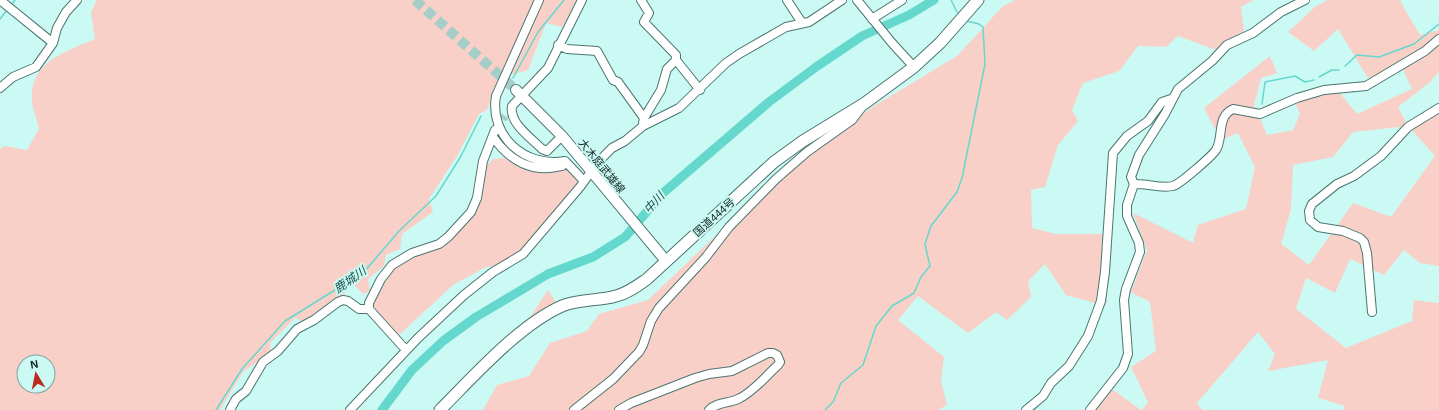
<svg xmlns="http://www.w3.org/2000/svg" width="1439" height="410" viewBox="0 0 1439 410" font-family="Helvetica,'Noto Sans JP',sans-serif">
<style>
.green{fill:#f9d0c8;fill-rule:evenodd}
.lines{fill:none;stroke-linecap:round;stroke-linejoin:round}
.stream{stroke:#65d8cd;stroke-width:1.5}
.river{stroke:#65d8cd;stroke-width:9}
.minor-tunnel{stroke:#a6cec9;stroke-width:8;stroke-dasharray:8 4;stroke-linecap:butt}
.major-tunnel{stroke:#a6cec9;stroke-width:10;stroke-dasharray:10 5;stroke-linecap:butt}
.minor-casing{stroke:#4b7570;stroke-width:10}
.major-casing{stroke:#4b7570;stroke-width:12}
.highway-casing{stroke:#4b7570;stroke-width:13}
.minor{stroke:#fff;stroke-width:8}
.major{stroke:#fff;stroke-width:10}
.highway{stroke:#fff;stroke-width:11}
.labels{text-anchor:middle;stroke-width:4;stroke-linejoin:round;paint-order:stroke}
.street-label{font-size:11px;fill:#132422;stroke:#cbf9f3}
.water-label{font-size:12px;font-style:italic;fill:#1f514c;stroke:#cbf9f3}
</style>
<rect width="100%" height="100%" fill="#cbf9f3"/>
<!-- green -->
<path class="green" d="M97,0H577L562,27L546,23L528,70L514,74L501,73L487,110L479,114L457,156L429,199L433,212L402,234L400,249L386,255L384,266L368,279L370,291L363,294L351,282L345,288L344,298L304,325L296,317L270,343L271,353L243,372L220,410H0V149L4,146L27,150L39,129C37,120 33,111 32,102C28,62 65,52 95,39L91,12ZM24,362H48V386H24Z
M1015,0H1253L1241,7L1244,31L1216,50L1178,36L1166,47L1138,46L1119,71L1083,83L1072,110L1078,121L1058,145L1045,187L1031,190L1032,228L1056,234H1111L1106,306L1066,295L1045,264L1028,281L1031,297L1007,320L996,312L968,333L918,296L898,320L944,357L941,381L947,405L938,410H716L714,406L704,410H483L497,385L529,376L550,343L587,331L599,314L648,300L782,172L874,106L957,56L1003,6Z
M1328,0H1402L1400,1L1420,35L1439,30V72L1430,82L1398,107L1408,126L1439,112V266L1420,263L1404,250L1384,275L1350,259L1335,293L1306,278L1296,309L1346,348L1412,321L1414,300L1439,303V410H1343L1345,406L1318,398L1328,360L1268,371L1275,354L1258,332L1197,403L1202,410H1142L1148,402L1131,367L1156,351L1150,302L1131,292L1147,250L1133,213L1193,243L1198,225L1246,209L1255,167L1238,133L1221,140L1204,108L1270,56L1277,73L1261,78L1254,105L1267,135L1293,130L1300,114L1293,99L1333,85L1357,114L1412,89L1402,67L1368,78L1338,29L1314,51L1288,32L1316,6ZM1408,126L1435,156L1391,217L1353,203L1309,265L1281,244L1291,209L1293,165L1333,157L1353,132Z
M504,158L520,168L545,171L568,168L580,183L519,254L498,266L486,267L453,285L399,335L372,305L392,268L461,227L476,212L487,165L493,159Z
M548,290L557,304L525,325Z
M1105,384L1141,410H1084Z"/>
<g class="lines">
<!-- stream -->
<path class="stream" d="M951,0L957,12
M11,5L15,0
M0,19L7,10
M1345,66L1357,55L1379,57L1414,44L1439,24
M1319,77L1332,70H1339
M513,78L538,32L564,0
M1262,104L1265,82L1295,76L1305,82L1314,80
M216,410L242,369L285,321L364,272L399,231L436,196L461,156L481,116
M825,410L833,402L841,383L863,365L876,326L892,306L914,293L921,277L930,266L925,244L931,226L957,192L962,178L985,64L983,27L979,24L967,21
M1034,410L1041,402"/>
<!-- river -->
<path class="river" d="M382,410L412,370L443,341L476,317L548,274L593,257L625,237L663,193L769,102L816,67L862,36L909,15L934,0"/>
<!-- minor-tunnel -->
<path class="minor-tunnel" d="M496,129L505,116"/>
<!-- major-tunnel -->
<path class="major-tunnel" d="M415,0L516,90"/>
<defs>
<path id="minor" d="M0,0L53,43
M539,0L496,96C489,136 525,168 565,161L584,181
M641,0L649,13L644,22L676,55V60
M787,0L802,23
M857,0L892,43L914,67
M872,19L902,0
M558,45L567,49L597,51L613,80L618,82L644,118
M0,88L13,77L36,67L53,43L57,28L66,12L77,0
M643,123L644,118L661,90L667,69L676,60L700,90
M493,137C509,160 532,174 562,166
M547,151L542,149C530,137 509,123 512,106L548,68L582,0
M547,151L562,136
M1134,184C1147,183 1160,189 1173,186C1180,184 1211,157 1216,150C1224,137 1216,117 1233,109L1260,114L1297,98L1324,90L1366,86L1425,51L1439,39
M1372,312L1367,253L1364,242L1360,238L1343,231L1318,227L1310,220L1309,211L1312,204L1337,184L1354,176L1381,156L1408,127L1439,108
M406,350L369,309V303L381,279L392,265L412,253L439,244L448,237L471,212L477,198L483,161L495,130
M230,410L236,399L246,391L263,362L278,351L297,329L314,320L338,302L343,300L348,301L359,309H369
M350,410L418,338L464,295L493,272L523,254L580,187L598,162L612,148L625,141L643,126L679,108L726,63L739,54L786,27L809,22L842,0
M574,410L613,379L639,352L643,345L651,321L659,308L706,257L729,227L776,179L807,152L852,120L862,107
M619,410L631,403L695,378L709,374L732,371L768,353H773L777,355L780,362L778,365C766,376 754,391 740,398C730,404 718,401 709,410
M1026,410L1043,396L1051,383L1069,366L1088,336L1101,301L1105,272L1113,153L1127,136L1148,121L1162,102L1171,99
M1090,410L1123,368L1128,354L1124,300L1126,289L1140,252L1139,243L1127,216V205L1134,184L1131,177L1139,155L1165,114L1178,89L1212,61L1227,45L1253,33L1281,12L1305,0"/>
<path id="major" d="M516,90L562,136L666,261"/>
<path id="highway" d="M440,410C473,377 519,325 562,306C578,299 599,301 616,296C628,293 637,286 647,279L774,162L803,141L865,103L914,67L940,43L978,0"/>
</defs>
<!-- minor casing -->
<use href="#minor" class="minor-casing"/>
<!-- major casing -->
<use href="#major" class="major-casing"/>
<!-- highway casing -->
<use href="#highway" class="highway-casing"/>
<!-- minor -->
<use href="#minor" class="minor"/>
<!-- major -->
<use href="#major" class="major"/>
<!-- highway -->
<use href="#highway" class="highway"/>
</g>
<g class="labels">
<!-- street labels -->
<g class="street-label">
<text transform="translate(602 166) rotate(51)" y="4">大木庭武雄線</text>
<text transform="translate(714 217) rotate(-42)" y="4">国道444号</text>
</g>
<!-- water labels -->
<g class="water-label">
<text transform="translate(654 203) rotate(-48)" y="4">中川</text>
<text transform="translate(350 280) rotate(-35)" y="4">鹿城川</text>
</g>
</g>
<!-- north arrow -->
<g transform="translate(36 374) rotate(350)"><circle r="19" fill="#cbf9f3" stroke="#81a49f"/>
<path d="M0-3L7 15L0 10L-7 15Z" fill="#ba2d1d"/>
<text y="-6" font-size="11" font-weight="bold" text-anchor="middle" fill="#132422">N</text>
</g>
</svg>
